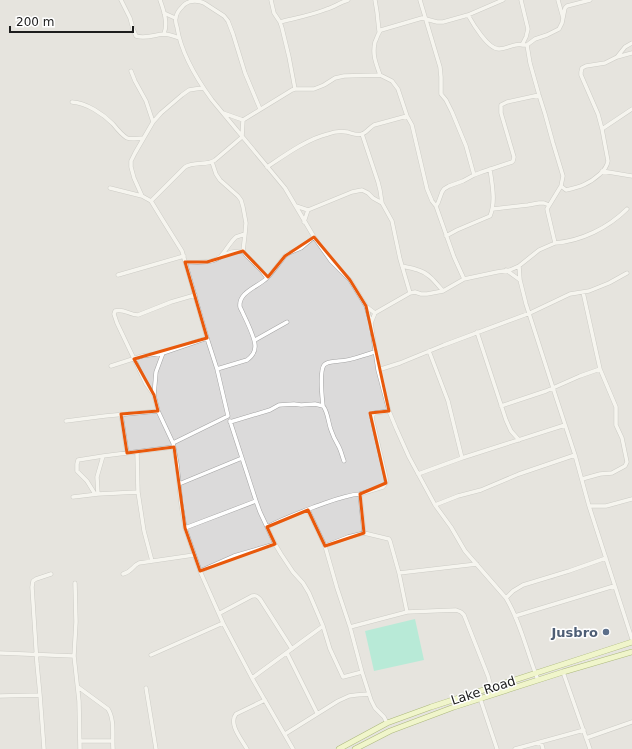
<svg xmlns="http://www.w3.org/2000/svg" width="632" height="749" viewBox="0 0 632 749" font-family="'DejaVu Sans',sans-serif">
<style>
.residential{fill:#dbdada}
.pitch{fill:#77e7ca}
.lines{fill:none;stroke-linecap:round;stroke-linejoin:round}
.minor-casing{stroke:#a4a4a4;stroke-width:4.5}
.secondary-casing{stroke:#5c7800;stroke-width:6}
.minor{stroke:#fff;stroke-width:3.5}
.secondary{stroke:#f1ffb0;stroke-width:5}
.marked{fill:none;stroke:#e8590c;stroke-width:3;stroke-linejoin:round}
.service-dot{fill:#5c6f8a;stroke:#fff;stroke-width:1.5}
.labels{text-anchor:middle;stroke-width:3;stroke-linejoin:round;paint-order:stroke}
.service-label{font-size:13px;font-weight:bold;fill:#4e5e75;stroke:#fff;text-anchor:end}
.street-label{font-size:13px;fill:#1d1d1d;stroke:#fff}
</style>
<rect width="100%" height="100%" fill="#efede1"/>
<!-- residential -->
<path class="residential" d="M0,0H632V749H0Z"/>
<!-- pitch -->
<path class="pitch" d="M415,619L424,660L374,671L365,631Z"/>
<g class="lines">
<defs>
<path id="minor" d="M121,0L130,18L133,29L136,36C145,39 154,35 163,34C168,34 174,36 179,38
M160,0C164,11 168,23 164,34
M271,0L274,13L280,22L282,28L289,57L295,89
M375,0L377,12L379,31
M420,0L440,67L441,77V94L446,100L452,112L466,146L474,175
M521,0L528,29L526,37L522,45
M558,0L563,18
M164,13L175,18
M468,15C473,24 488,49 499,49C505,49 510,46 515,45C519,44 523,45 527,45L535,39L547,35L559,29L562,23L565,8L567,6L590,0
M280,22C296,18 312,15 327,9C334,7 341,2 348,0
M527,45L530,63L539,95L545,114L553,143L563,176L561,186L547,209L555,243L539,250L519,266L510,270L497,272L464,279L454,257L436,206L438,203L442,192L444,189L449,186L463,181L474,175L482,172L512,162L513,161L514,157L501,113V105L507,102L539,95
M617,57L625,47L632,43
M131,71L135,81L146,101L153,122
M380,75C376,63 372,55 375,42C377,38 378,33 381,30L422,18L437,22H443L468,15L503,0
M72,102C87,103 103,114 113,124C117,129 122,135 127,138C132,140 138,138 143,138
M260,109L245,73L233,34L228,21L224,16L204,3C197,0 187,0 182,7C179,10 176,13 176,18C175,21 176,24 177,27C181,53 196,78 212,100L285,188L314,237L331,261L350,280L366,306L371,323L378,370
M223,113L243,120
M602,129L632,109
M362,134L378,182L380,190L382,203L392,221L400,259L410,293
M212,162L216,174L220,180L238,196L241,200L243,207L246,223L245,234L243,251L246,255L261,270L267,278
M267,167C285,155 307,139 328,134C333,132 341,131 347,132C351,133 357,136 362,134C366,133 370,127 374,125L407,116
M602,171L632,176
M561,186L566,190C580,187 589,184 600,174C604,170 607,167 608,161L602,129L598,114L581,75V72L582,68L586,66L605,63L617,57L632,53
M110,188L142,196L151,201L162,219L182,251L207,338L217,369L228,416L173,443L177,464L181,504L185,528L200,571L223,623L252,678L293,749
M142,196L134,178L131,167V161L135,153L153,122L161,113L182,95L189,90L195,89L203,88
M151,201L185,167C194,161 207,166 215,160L242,137L243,120L292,90L295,89H314L324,85L335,78L344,76L380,75L392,81L398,89L407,116L412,125L427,189L432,201L436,206
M296,206L308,210L352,192L362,190L368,193L373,198L382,203
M493,209L528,205L539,203H544L549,205
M304,222L308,210
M446,236L457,230L490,216C496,202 492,184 490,169
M555,243C581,241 608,228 627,209
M221,256L232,252L243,251
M185,262C196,262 211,264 220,257C225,252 229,244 234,239L236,237L245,234
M402,266C407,267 413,268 418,270C429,273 436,283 443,291
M519,266L520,280L526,304L553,388L575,455L589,506L632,639
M506,270L520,280
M118,275L184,256
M583,292L600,369
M367,307L375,313L410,293L415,292L421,294H427L443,291L464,279
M371,323L375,313
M477,332L506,420L511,431L519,440
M255,340L287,322
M429,351L448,401L462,458
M111,366L142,356L163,353L207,338
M217,369L247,360C251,357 255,353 255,347C256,338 244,316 240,307C238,292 258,287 267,278C273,272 279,263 285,256L289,253L301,248L314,237
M154,395L156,372L163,353
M501,406L546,391L580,376L600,369L616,407V425L622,438L627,462L625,466L612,473L600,474L582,479
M121,414L127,453
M66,421L105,416L158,411
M230,421L256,501
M230,422L270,410L279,405L294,404L301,405L315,404L323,406
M173,443L158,411L154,395L146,384L117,323L114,314L115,311C124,308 129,315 138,315L171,302L195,295
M344,461C342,456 341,450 338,445C335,440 333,436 331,430C328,422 328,412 323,406C322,396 319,372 324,365C328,361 334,362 339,361C351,361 363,355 375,352
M418,474L462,458L565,425
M179,484L242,458
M138,492L144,531L152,561
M95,494L87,481L77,471V464L78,460L103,456L174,447
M98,494L97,477L103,456
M73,497L98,494L138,492L137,452
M435,505L458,496L481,490L519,474L575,455
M589,506H606L632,499
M308,510L325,546
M267,527C282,519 298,513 314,507C329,502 344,495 360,494
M185,528L256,501L260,512L275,544L234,556L200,571
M399,573L477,564
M123,574C133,571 132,566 139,563L194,555
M75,583L76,622L74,656L79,701L80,749
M506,598L513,591L523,585L569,571L606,558
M407,612L456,610L461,612L464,615L488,676L491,687
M220,613L252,596C256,595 257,596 260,599L292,649
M515,616L614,586
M323,626L330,649L343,677L362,672
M350,627L407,612L399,573L390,541L389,539L364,533
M0,653L74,656
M287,653L317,713
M151,655L223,623
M563,672L590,749
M252,678L323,626L309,593L303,583L293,572L281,554L275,544
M538,680C527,653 521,623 506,598L465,551L451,527L435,505L409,457L396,428L389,411L378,370L400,363L444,345L530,313L570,294L589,291L609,283L627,273
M78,687L108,709C115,720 112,736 113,749
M146,688L156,749
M0,696L40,695
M480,698L497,749
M387,723L384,717L375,708L371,700L362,672L350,627L337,588L325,546L348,537L364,533L360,494L383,487L386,483V478L372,418L373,415L374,413L389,411
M285,734L338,701L349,696L356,695L369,694
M586,738L632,722
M80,741H112
M541,742L543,749
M44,749L40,695L37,664L32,587L33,581L36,579L51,574
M247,749C242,740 228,724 236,714L265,700
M515,749L584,730"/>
<path id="secondary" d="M339,749L387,723L431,707L592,655L632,642
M355,749L390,731L454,707L563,672L632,652"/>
</defs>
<!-- minor casing -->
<use href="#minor" class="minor-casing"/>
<!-- secondary casing -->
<use href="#secondary" class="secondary-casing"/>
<!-- minor -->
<use href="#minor" class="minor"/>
<!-- secondary -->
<use href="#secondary" class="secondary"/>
</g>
<!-- marked area -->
<path d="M0 0H632V749H0ZM314,237L350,280L366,306L389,411L370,413L386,483L360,494L364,533L325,546L308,510L267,527L275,544L200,571L185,528L174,447L127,453L121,414L158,411L154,395L134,359L207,338L185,262H207L243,251L268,277L285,256Z" fill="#efede1" fill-opacity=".55" fill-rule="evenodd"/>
<path class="marked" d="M314,237L350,280L366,306L389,411L370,413L386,483L360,494L364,533L325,546L308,510L267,527L275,544L200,571L185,528L174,447L127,453L121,414L158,411L154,395L134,359L207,338L185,262H207L243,251L268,277L285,256Z"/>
<!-- markers -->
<circle class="service-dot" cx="606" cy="632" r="4"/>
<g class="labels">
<!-- service labels -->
<g class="service-label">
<text x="598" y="637">Jusbro</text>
</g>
<!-- street labels -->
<g class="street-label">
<text transform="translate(483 690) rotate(-18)" y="5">Lake Road</text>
</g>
</g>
<!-- scale -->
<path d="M10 26v6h123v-6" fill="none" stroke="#1d1d1d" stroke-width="2"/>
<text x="16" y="26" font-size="12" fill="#1d1d1d" stroke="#ffffff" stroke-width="3" paint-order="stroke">200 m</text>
</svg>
